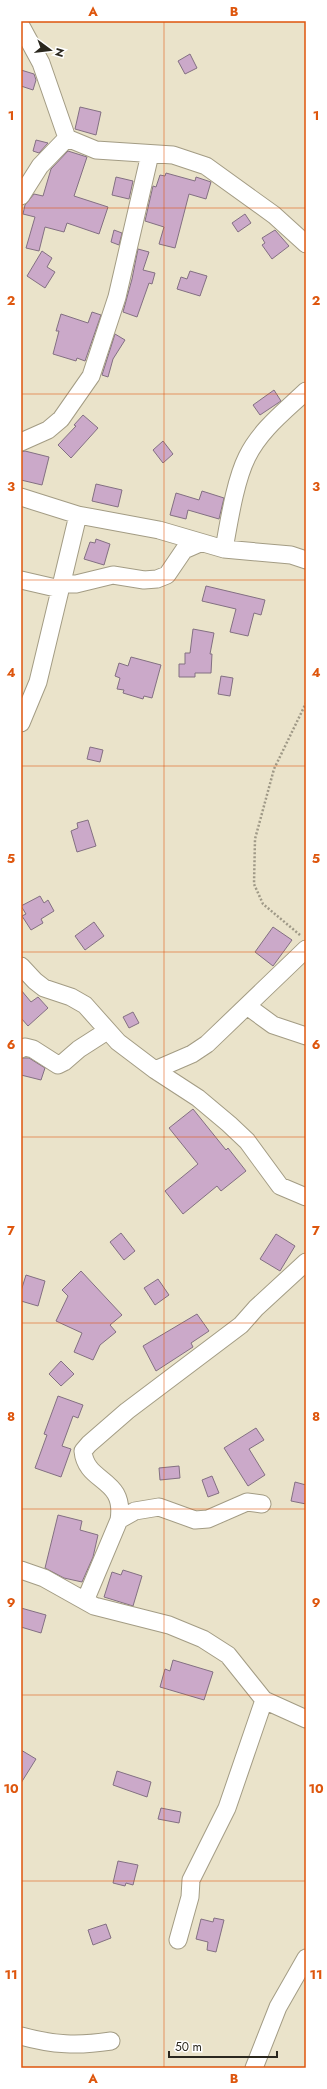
<svg xmlns="http://www.w3.org/2000/svg" width="327" height="2089" viewBox="0 0 327 2089" font-family="Jost,sans-serif">
<style>
.building{fill:#cba9c9;stroke:#837082}
.lines{fill:none;stroke-linecap:round;stroke-linejoin:round}
.minor-casing{stroke:#a39c84;stroke-width:19}
.path{stroke:#9f9987;stroke-width:2.5;stroke-dasharray:2 2;stroke-linecap:butt}
.minor{stroke:#fff;stroke-width:17}
.grid{fill:none;stroke:#de560d;stroke-width:1;stroke-opacity:0.55}
.neatline{fill:none;stroke:#de560d;stroke-width:1.5}
.grid-label{font-size:13px;text-anchor:middle;font-weight:bold;fill:#de560d}
</style>
<rect width="100%" height="100%" fill="#eae3ca"/>
<!-- building -->
<path class="building" d="M190,54L197,68L185,74L178,61Z
M21,70L34,74L36,80L33,90L21,86Z
M80,107L101,112L96,135L75,129Z
M36,140L48,143L39,153L33,151Z
M68,151L87,157L74,196L108,207L99,234L67,223L64,232L45,227L39,251L26,248L35,217L23,214L25,205L34,194L43,196L51,169Z
M166,173L195,181L196,177L211,182L206,199L189,194L175,248L159,244L164,227L145,221L153,186L156,187L160,175L165,176Z
M116,177L133,181L129,199L112,195Z
M245,214L251,223L238,232L232,223Z
M114,230L122,233L119,245L111,242Z
M275,230L289,246L272,259L262,245L265,243L262,238Z
M138,249L149,252L143,270L155,273L152,284L149,283L137,317L123,312L132,279Z
M42,251L52,258L47,267L55,272L45,288L27,276Z
M190,271L207,276L200,296L177,289L181,277L187,279Z
M92,312L101,315L85,361L77,358L76,361L53,354L59,331H56L61,314L88,323Z
M115,334L125,340L113,359L108,377L102,375Z
M274,390L281,401L260,415L253,405Z
M83,415L98,428L71,458L58,445L76,426L74,425Z
M163,441L173,454L163,463L153,450Z
M25,451L49,457L42,485L21,480V452Z
M96,484L122,490L118,507L92,501Z
M202,491L224,498L219,519L188,510L186,519L170,515L176,493L199,500Z
M96,539L110,544L104,565L84,559L90,542L95,543Z
M206,586L265,600L261,615L254,613L248,636L230,632L236,609L202,601Z
M193,629L214,633L210,654H212L211,673H195V677H179V664H185V653H190Z
M131,657L161,665L152,698L144,696L143,699L123,693L124,690L117,689L120,678L115,676L119,663L128,666Z
M221,676L233,678L230,696L218,694Z
M90,747L103,750L100,762L87,759Z
M88,820L96,846L77,852L71,831L78,828L77,823Z
M40,896L44,903L48,900L54,911L41,919L43,923L31,930L22,916L26,914L21,906Z
M94,922L104,936L85,950L75,936Z
M273,927L292,940L273,966L255,952Z
M21,990L31,1002L38,997L48,1008L28,1026L21,1018Z
M133,1012L139,1023L129,1028L123,1017Z
M23,1058H29L45,1068L41,1080L21,1075V1059Z
M193,1109L226,1150L228,1148L246,1171L221,1191L217,1186L183,1214L165,1191L198,1164L169,1128Z
M121,1233L135,1251L124,1260L110,1242Z
M276,1234L295,1246L280,1271L260,1259Z
M81,1271L122,1315L110,1325L116,1332L100,1345L93,1360L74,1352L82,1333L56,1321L68,1296L62,1290Z
M26,1275L45,1281L38,1306L21,1301V1291Z
M158,1279L169,1295L155,1305L144,1288Z
M197,1314L209,1331L191,1343L193,1347L156,1371L143,1346Z
M61,1361L74,1374L61,1386L49,1374Z
M58,1396L83,1405L78,1418L73,1416L62,1446L71,1449L61,1477L35,1468L47,1435L44,1434Z
M256,1428L264,1440L249,1449L265,1475L248,1486L224,1448Z
M179,1466L180,1478L160,1480L159,1468Z
M212,1476L219,1493L208,1497L202,1480Z
M295,1482L306,1485V1504L291,1501Z
M58,1515L82,1521L80,1530L98,1535L93,1557L82,1582L64,1578L45,1568Z
M123,1570L142,1576L133,1606L104,1597L112,1572L121,1575Z
M21,1608L46,1615L41,1633L21,1627Z
M173,1660L213,1672L204,1700L160,1687L165,1669L170,1671Z
M21,1750L36,1759L21,1783Z
M117,1771L151,1782L147,1797L113,1785Z
M161,1808L181,1812L179,1823L158,1819Z
M118,1861L138,1865L133,1885L126,1883L125,1886L113,1883Z
M214,1918L224,1920L216,1952L207,1950L208,1942L196,1939L201,1919L213,1922Z
M106,1924L111,1938L93,1945L88,1930Z"/>
<g class="lines">
<defs>
<path id="minor" d="M21,26L41,63L67,138
M21,196L40,166L67,138L96,150L173,155L206,166L274,215L306,244
M21,442L48,430L61,419L91,376L117,297L150,154
M21,497L78,515L159,530L224,549L291,555L306,560
M224,549C229,522 235,481 247,457C260,430 285,411 306,391
M21,580L60,589
M62,584H76L113,575L144,580L157,579L167,575L184,550L200,543
M21,723L38,682L78,515
M21,966L35,981L44,988L71,997L85,1005L118,1042L155,1070L198,1098L229,1124L247,1141L280,1186L306,1197
M247,1006L273,1025L306,1036
M21,1049L25,1047L33,1049L58,1065L64,1062L79,1049L107,1031
M155,1070L192,1054L207,1044L306,949
M119,1520L135,1511L159,1507L195,1520L208,1519L247,1502L262,1504
M21,1570L44,1578L94,1606L169,1625L203,1639L228,1655L264,1700L306,1719
M85,1601L119,1520C126,1477 86,1484 83,1451L89,1444L127,1411L241,1325L256,1308L306,1262
M178,1940L190,1897L191,1880L227,1808L264,1700
M21,2036C53,2045 78,2046 111,2041
M254,2068L278,2007L306,1958"/>
</defs>
<!-- minor casing -->
<use href="#minor" class="minor-casing"/>
<!-- path -->
<path class="path" d="M300,935L263,904L254,884L255,839L274,769L306,703"/>
<!-- minor -->
<use href="#minor" class="minor"/>
</g>
<!-- grid -->
<path class="grid" d="M164,21V2068M21,208H306M21,394H306M21,580H306M21,766H306M21,952H306M21,1137H306M21,1323H306M21,1509H306M21,1695H306M21,1881H306"/>
<!-- border -->
<rect width="327" height="2089" fill="none" stroke="#ffffff" stroke-width="44"/>
<!-- north arrow -->
<g transform="translate(50 50) rotate(105)" stroke="#ffffff" stroke-width="3" paint-order="stroke">
<path d="M0-3L7 15L0 10L-7 15Z" fill="#2a271e"/>
<text y="-6" font-size="11" font-weight="bold" text-anchor="middle" fill="#2a271e">N</text>
</g>
<!-- scale -->
<path d="M169 2051v6h108v-6" fill="none" stroke="#2a271e" stroke-width="2"/>
<text x="175" y="2051" font-size="12" fill="#2a271e" stroke="#ffffff" stroke-width="3" paint-order="stroke">50 m</text>
<rect x="22" y="22" width="283" height="2045" class="neatline"/>
<g class="grid-label">
<text x="93" y="16">A</text>
<text x="234" y="16">B</text>
<text x="11" y="120">1</text>
<text x="316" y="120">1</text>
<text x="11" y="305">2</text>
<text x="316" y="305">2</text>
<text x="11" y="491">3</text>
<text x="316" y="491">3</text>
<text x="11" y="677">4</text>
<text x="316" y="677">4</text>
<text x="11" y="863">5</text>
<text x="316" y="863">5</text>
<text x="11" y="1049">6</text>
<text x="316" y="1049">6</text>
<text x="11" y="1235">7</text>
<text x="316" y="1235">7</text>
<text x="11" y="1421">8</text>
<text x="316" y="1421">8</text>
<text x="11" y="1607">9</text>
<text x="316" y="1607">9</text>
<text x="11" y="1793">10</text>
<text x="316" y="1793">10</text>
<text x="11" y="1979">11</text>
<text x="316" y="1979">11</text>
<text x="93" y="2083">A</text>
<text x="234" y="2083">B</text>
</g>
</svg>
